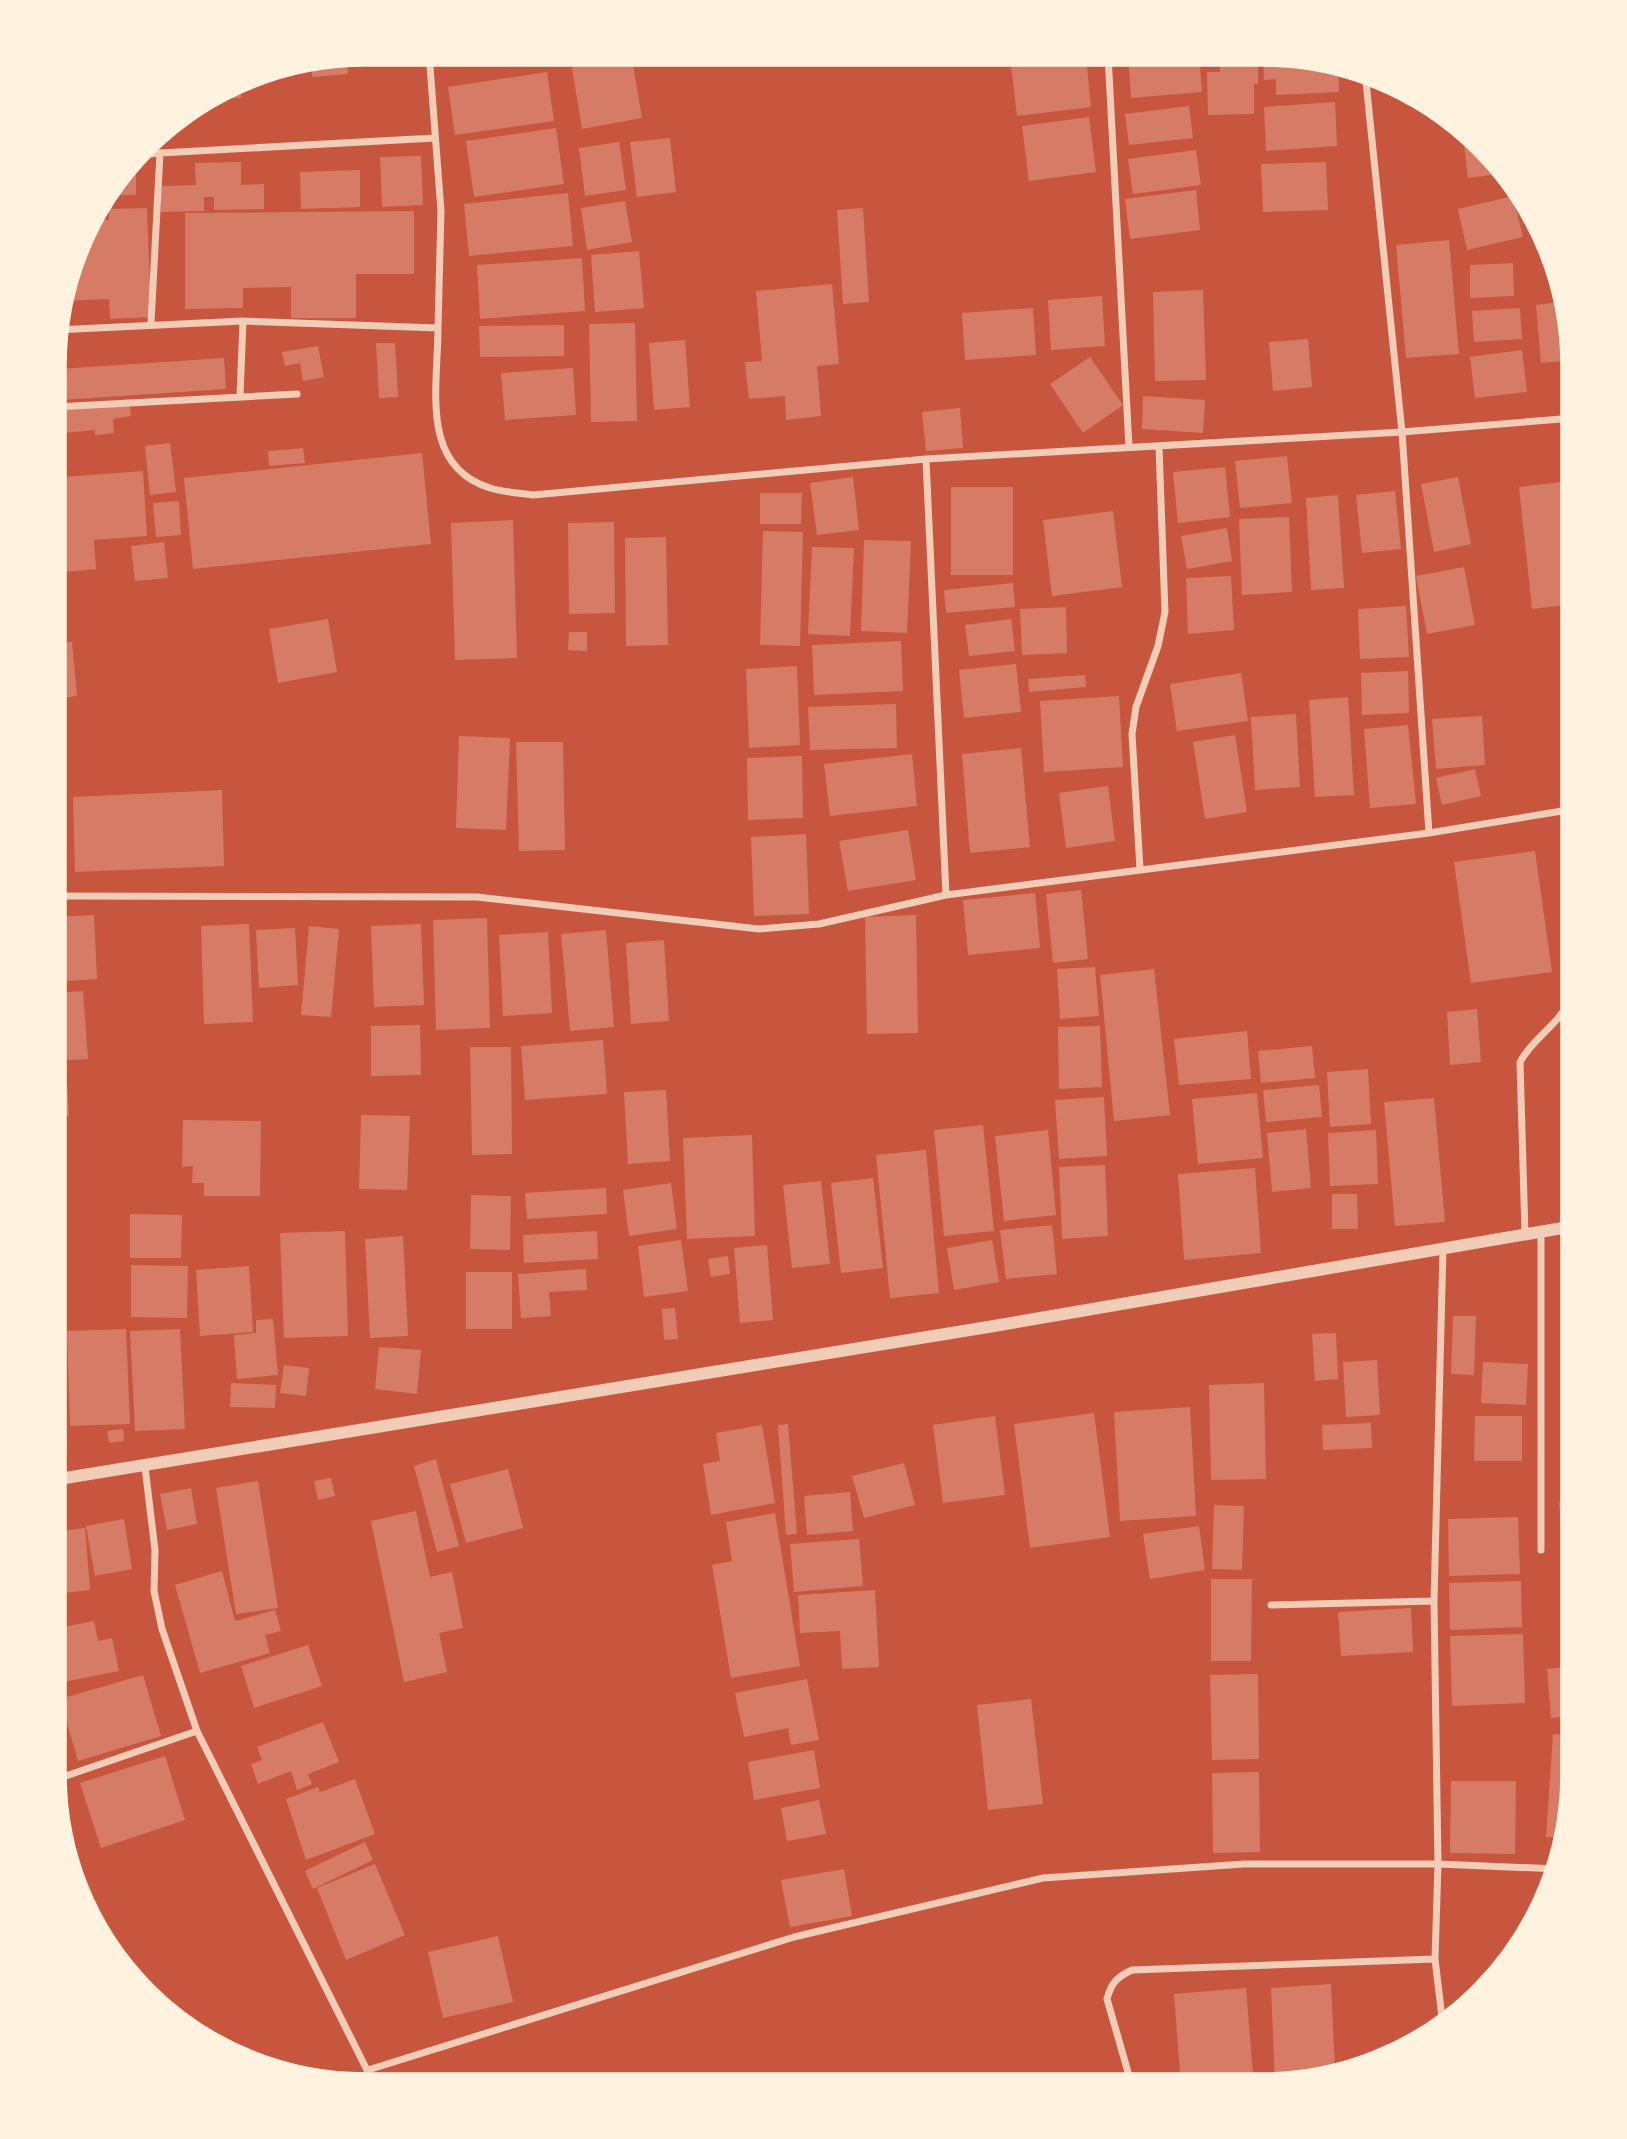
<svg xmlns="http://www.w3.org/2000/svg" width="1627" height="2139" viewBox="0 0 1627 2139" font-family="'PT Serif',serif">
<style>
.building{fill:#d67c66}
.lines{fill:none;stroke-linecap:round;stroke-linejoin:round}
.minor{stroke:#f1ccb7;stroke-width:7}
.tertiary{stroke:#f1ccb7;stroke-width:12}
.rim{fill:none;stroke:#fff3e0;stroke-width:3.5}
</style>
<rect width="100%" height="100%" fill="#c8553d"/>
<!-- building -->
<path class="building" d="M456,53H517V54L458,63Z
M587,53H631L642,118L582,129L570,56Z
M346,55L348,74L312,77L311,61Z
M1128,55H1199L1202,92L1131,98Z
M1304,55L1338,64L1339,92L1276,95V79L1264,80L1263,56Z
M1258,56V84H1254V114L1208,115L1207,72H1220V57Z
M1086,57L1091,107L1017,116L1011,65Z
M547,72L554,121L455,135L448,87Z
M241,82V98L212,99Z
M1335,102L1337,146L1266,151L1264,107Z
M1189,106L1193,138L1129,145L1125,114Z
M1089,117L1096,172L1029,181L1022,126Z
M556,128L564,184L474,197L466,141Z
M1462,128L1499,174L1468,178Z
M670,138L676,192L637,197L630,142Z
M619,142L626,190L585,196L579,148Z
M1196,150L1201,185L1133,194L1128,159Z
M421,156L423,205L382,207L380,157Z
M241,162V185L264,184V209L214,210V197H204V211L161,212V186L196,185L195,163Z
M1326,162L1328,210L1263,212L1261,164Z
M130,165H136V195H107Z
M360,170V207L301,209L300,172Z
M1196,190L1200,230L1130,239L1125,199Z
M568,193L573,246L469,256L464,204Z
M1513,196L1523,237L1467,250L1458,209Z
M103,197L104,217H91L94,209Z
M625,201L632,242L587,250L581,208Z
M147,208L151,317L110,319L109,299L63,301L90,220H109V209Z
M863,208L869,302L843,304L837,210Z
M414,211V274H356V318H291V287L243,288V308L185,309V213Z
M1449,240L1459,354L1406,358L1396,245Z
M639,251L644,308L595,312L591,255Z
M582,258L585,311L480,319L477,265Z
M1513,263L1514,296L1470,298V265Z
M832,284L839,364L817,366L821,416L786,420L785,396L749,399L745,362L762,361L756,291Z
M1203,290L1206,380L1155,381L1153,292Z
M1102,296L1105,346L1051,350L1048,300Z
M1560,302L1574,360L1541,363L1536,305Z
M1033,308L1036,355L965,360L962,313Z
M1520,308L1522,339L1474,342L1472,311Z
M635,323L637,421L591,422L589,324Z
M564,325V356L480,357L479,326Z
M1308,339L1312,387L1273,391L1269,342Z
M685,340L690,407L654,410L649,343Z
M376,343H395L398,397L379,398Z
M318,346L324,377L303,381L300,363L285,366L282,352Z
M1522,350L1527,392L1475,398L1470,357Z
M1090,357L1123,405L1083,433L1050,384Z
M224,358L226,389L61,400L59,369Z
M573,368L576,415L505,420L501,373Z
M1143,396L1205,400L1203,433L1142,429Z
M129,399L131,416L113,419L114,433L95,435V430L64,433L62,409Z
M960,408L963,448L926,451L922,412Z
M55,432H60L63,477L143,471L147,536L94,540L96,569L55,573Z
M170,443L176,492L150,495L145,446Z
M303,448L305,463L269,466L268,451Z
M422,453L431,544L193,569L184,478Z
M1287,456L1292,503L1240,508L1235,461Z
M1225,467L1230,517L1178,523L1173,472Z
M853,477L859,530L817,535L810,483Z
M1458,477L1471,544L1434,552L1421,484Z
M1561,482L1574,604L1532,609L1519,487Z
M951,487H1013V575H951Z
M1395,491L1401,549L1362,553L1356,495Z
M760,493H802L801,524H760Z
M1338,495L1344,588L1311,590L1306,498Z
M179,501L181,535L156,537L153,503Z
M1113,511L1122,587L1052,596L1043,520Z
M1289,517L1292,592L1242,595L1239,519Z
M513,520L517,658L455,660L451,523Z
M614,522L615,613L569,614L568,523Z
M1227,528L1232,561L1187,569L1181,536Z
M763,531L803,532L800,646L760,645Z
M666,537L668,645L626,646L625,538Z
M864,540L911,541L907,633L861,631Z
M164,542L168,578L135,581L131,546Z
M812,547L854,548L850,636L808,634Z
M1464,567L1475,625L1427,634L1416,576Z
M1231,576L1234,630L1188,634L1186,578Z
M1013,583L1015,607L946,613L944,590Z
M1406,606L1409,657L1360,659L1358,609Z
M1066,607L1067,653L1022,655L1020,609Z
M328,619L337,672L278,683L269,629Z
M1011,619L1015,651L969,656L965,625Z
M569,632H587V651L568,650Z
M901,641L903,691L814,695L812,645Z
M72,642L77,696L55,699V643Z
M1016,664L1021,712L964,718L959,670Z
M797,666L800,745L749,748L746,669Z
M1408,671L1409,713L1362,715L1361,673Z
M1241,673L1248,721L1177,731L1170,684Z
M1085,675L1086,687L1029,692L1028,679Z
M1119,696L1123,767L1044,772L1040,701Z
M1348,697L1354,795L1315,797L1309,700Z
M896,704L897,748L810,750L808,707Z
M1296,714L1300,787L1255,790L1251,717Z
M1482,716L1485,765L1436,769L1432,719Z
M1408,725L1416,804L1370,808L1364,729Z
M1235,735L1247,812L1205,819L1193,742Z
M459,736L510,738L506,830L456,828Z
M516,742H563L565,850L519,851Z
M1021,748L1030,847L970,853L962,754Z
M912,754L917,806L830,816L824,764Z
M802,756L803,818L748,820L747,758Z
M1475,769L1481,796L1442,805L1436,778Z
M1108,786L1115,841L1066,848L1059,793Z
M222,790L224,866L75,872L73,797Z
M64,797L65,847L54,848V798Z
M908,830L916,880L848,891L839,841Z
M806,834L809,914L754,916L751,837Z
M1535,851L1552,972L1471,983L1454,862Z
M1081,890L1088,959L1053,963L1046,894Z
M1035,893L1040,948L968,955L963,900Z
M94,915L97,979L54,982V917Z
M916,915L918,1033L867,1034L865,917Z
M487,918L490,1028L436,1030L433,920Z
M249,924L253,1022L204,1024L201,926Z
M421,924L424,1005L374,1007L371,926Z
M309,926L339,929L331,1017L301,1015Z
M295,928L298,985L259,988L256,930Z
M606,930L614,1027L570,1031L561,934Z
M548,932L552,1013L503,1016L499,935Z
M664,940L669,1021L631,1024L626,943Z
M1095,967L1099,1016L1060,1019L1057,969Z
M1154,969L1170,1115L1114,1121L1100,975Z
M83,991L88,1059L54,1061V993Z
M1477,1009L1481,1062L1450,1065L1447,1012Z
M420,1025L421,1075L371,1076V1026Z
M1100,1026L1102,1087L1059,1089L1058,1027Z
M1247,1031L1251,1079L1179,1085L1174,1039Z
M603,1040L607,1094L525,1100L521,1046Z
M1312,1046L1315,1078L1261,1083L1258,1051Z
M470,1047H511L512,1154L472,1155Z
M54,1065H66L69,1116L54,1117Z
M1368,1069L1371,1124L1330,1127L1327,1072Z
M1319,1085L1322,1117L1266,1122L1263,1090Z
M666,1090L670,1161L628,1164L624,1092Z
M1257,1093L1263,1158L1198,1164L1192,1099Z
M1104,1097L1107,1156L1059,1159L1055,1100Z
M1434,1098L1445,1222L1395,1226L1384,1102Z
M361,1115L410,1116L407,1190L359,1189Z
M183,1120L261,1121L260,1196H204V1183H192L193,1166L182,1167Z
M983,1125L994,1231L944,1236L934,1130Z
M1306,1129L1311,1188L1272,1192L1267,1133Z
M1048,1130L1056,1215L1004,1221L995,1136Z
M1376,1130L1378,1184L1330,1186L1328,1133Z
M752,1135L755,1236L687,1239L683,1138Z
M926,1150L939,1293L890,1298L876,1155Z
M1105,1165L1108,1236L1062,1239L1059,1167Z
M1255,1168L1261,1253L1184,1260L1178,1174Z
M873,1178L883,1268L841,1273L831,1183Z
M821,1181L830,1264L792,1268L783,1185Z
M671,1183L677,1229L629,1236L623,1190Z
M606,1188L607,1214L527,1219L525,1193Z
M1332,1194H1357L1358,1229H1332Z
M471,1195L511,1196L510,1250L470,1249Z
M130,1214L182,1215L181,1258H130Z
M1052,1225L1057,1274L1006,1279L1000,1230Z
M345,1231L348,1336L284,1338L280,1233Z
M597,1231L598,1259L524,1263L523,1235Z
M403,1236L408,1336L370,1338L365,1239Z
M681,1240L688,1291L644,1297L638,1246Z
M992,1240L999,1282L954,1290L947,1248Z
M767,1245L773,1320L740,1323L734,1248Z
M728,1256L730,1274L711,1277L708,1259Z
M131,1265L188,1266L187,1318L131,1317Z
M249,1266L253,1332L200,1336L196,1270Z
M586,1269L587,1290L549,1292L551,1316L521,1318L518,1274Z
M466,1272H512V1329H466Z
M675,1308L678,1339L664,1340L662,1309Z
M1453,1316H1476L1474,1375L1451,1374Z
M273,1319L278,1375L237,1379L234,1335L256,1333V1320Z
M126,1329L130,1424L70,1426L67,1331Z
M180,1329L185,1429L135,1431L130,1331Z
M1336,1333L1338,1379L1315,1381L1312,1334Z
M379,1347L421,1350L417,1394L375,1389Z
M1377,1360L1380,1415L1346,1417L1343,1362Z
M1483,1362L1528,1364L1526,1405L1481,1403Z
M284,1365L309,1368L306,1396L280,1393Z
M1564,1366H1574V1468H1567Z
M53,1368H64L67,1449H53Z
M231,1383L276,1385L275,1408L230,1407Z
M1264,1383L1266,1479L1211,1480L1209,1385Z
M1190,1407L1196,1516L1120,1521L1114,1412Z
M1094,1413L1110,1537L1030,1548L1014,1424Z
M995,1416L1005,1495L943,1503L933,1425Z
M1475,1416H1522V1461H1474Z
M1371,1423L1372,1448L1323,1450L1322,1425Z
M788,1424L797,1534L786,1535L778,1425Z
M762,1425L775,1503L711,1515L703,1464L720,1461L716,1433Z
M123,1429L124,1441L109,1443L107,1431Z
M436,1459L459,1546L437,1552L414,1466Z
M904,1463L915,1505L864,1518L852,1476Z
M508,1469L523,1528L466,1543L450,1484Z
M331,1478L335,1496L318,1500L314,1481Z
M258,1481L278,1608L236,1614L216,1488Z
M191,1488L197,1524L167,1530L160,1494Z
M850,1492L853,1531L807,1535L804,1496Z
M1574,1501V1542L1562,1543L1559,1502Z
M1214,1505L1244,1506L1242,1570L1212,1569Z
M416,1511L430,1577L452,1572L463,1628L439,1633L447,1672L404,1682L371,1521Z
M775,1513L800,1666L731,1678L712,1565L732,1561L726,1522Z
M1518,1517L1520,1574L1449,1576L1448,1519Z
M124,1519L132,1569L95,1576L86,1526Z
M1199,1526L1205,1570L1150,1579L1143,1534Z
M85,1528L90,1590L53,1594V1532Z
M859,1539L863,1586L794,1592L790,1544Z
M222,1571L235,1621L275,1610L281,1631L265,1635L270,1653L200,1673L175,1585Z
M1211,1579H1252L1251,1661H1211Z
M1521,1581L1522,1627L1450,1630L1449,1583Z
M875,1590L879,1667L842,1669L840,1631L800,1633L798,1595Z
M1411,1608L1413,1652L1341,1656L1338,1612Z
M94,1621L98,1641L112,1638L119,1671L58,1683L53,1654V1629Z
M1523,1634L1525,1703L1452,1706L1450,1636Z
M308,1645L322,1686L254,1708L241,1666Z
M1574,1666V1716L1551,1718L1547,1669Z
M1258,1674L1259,1759L1212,1760L1210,1675Z
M143,1675L161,1736L78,1761L60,1699Z
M807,1679L819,1740L791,1745L788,1728L744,1737L735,1693Z
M1031,1699L1043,1804L988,1810L977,1705Z
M323,1722L339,1762L308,1774L312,1784L297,1790L291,1771L258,1784L251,1764L262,1760L257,1747Z
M1553,1734L1574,1735V1796L1565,1838L1546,1837Z
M814,1750L820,1788L754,1800L748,1762Z
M165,1756L185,1820L101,1848L80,1783Z
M1259,1772L1260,1852L1213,1853L1212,1773Z
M355,1779L375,1834L306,1860L286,1799L318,1787L320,1792Z
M1451,1781H1516L1515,1854L1450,1853Z
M819,1800L826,1834L787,1841L781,1808Z
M365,1842L373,1860L313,1889L305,1871Z
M375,1864L405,1935L346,1960L317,1888Z
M844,1869L852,1916L790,1927L781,1880Z
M498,1936L513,2002L443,2018L428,1952Z
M1331,1984L1335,2070L1275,2084L1271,1988Z
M1246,1988L1254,2086H1181L1174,1994Z"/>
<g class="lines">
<!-- minor -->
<path class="minor" d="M1108,55L1129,447
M1365,72L1402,432L1429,833
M160,153L435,138
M138,155L160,153L151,323
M438,328C438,386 419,466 490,488C503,492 519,493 533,495L926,459L1402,432L1574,418
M55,330L243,321L438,328L441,211L429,53
M240,396L243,321
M55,407L297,394
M926,459L946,895
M1140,869L1132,734L1136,707L1158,646L1165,612L1159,447
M54,896L477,897L759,929L819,924L946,895L1429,833L1574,809
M1525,1234L1520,1062C1532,1039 1558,1025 1568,1003C1580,978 1568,897 1566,866
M1443,1248L1434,1601L1438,1864L1435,1959L1443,2026
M145,1467L155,1550L154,1591L162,1629L197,1731L374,2084
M1541,1550V1231
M1271,1605L1434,1601
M54,1780L197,1731
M368,2070L794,1937L1043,1878L1244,1864H1438L1559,1869
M1132,2086L1107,1999C1111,1983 1117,1977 1132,1970L1435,1959"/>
<!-- tertiary -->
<path class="tertiary" d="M53,1480L988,1327L1574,1226"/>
</g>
<!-- crop -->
<path d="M0 0H1627V2139H0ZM365 65H1262A300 300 0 0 1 1562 365V1774A300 300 0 0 1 1262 2074H365A300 300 0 0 1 65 1774V365A300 300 0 0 1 365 65Z" fill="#fff3e0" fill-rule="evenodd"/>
<path class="rim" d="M365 65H1262A300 300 0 0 1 1562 365V1774A300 300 0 0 1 1262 2074H365A300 300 0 0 1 65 1774V365A300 300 0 0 1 365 65Z"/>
</svg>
